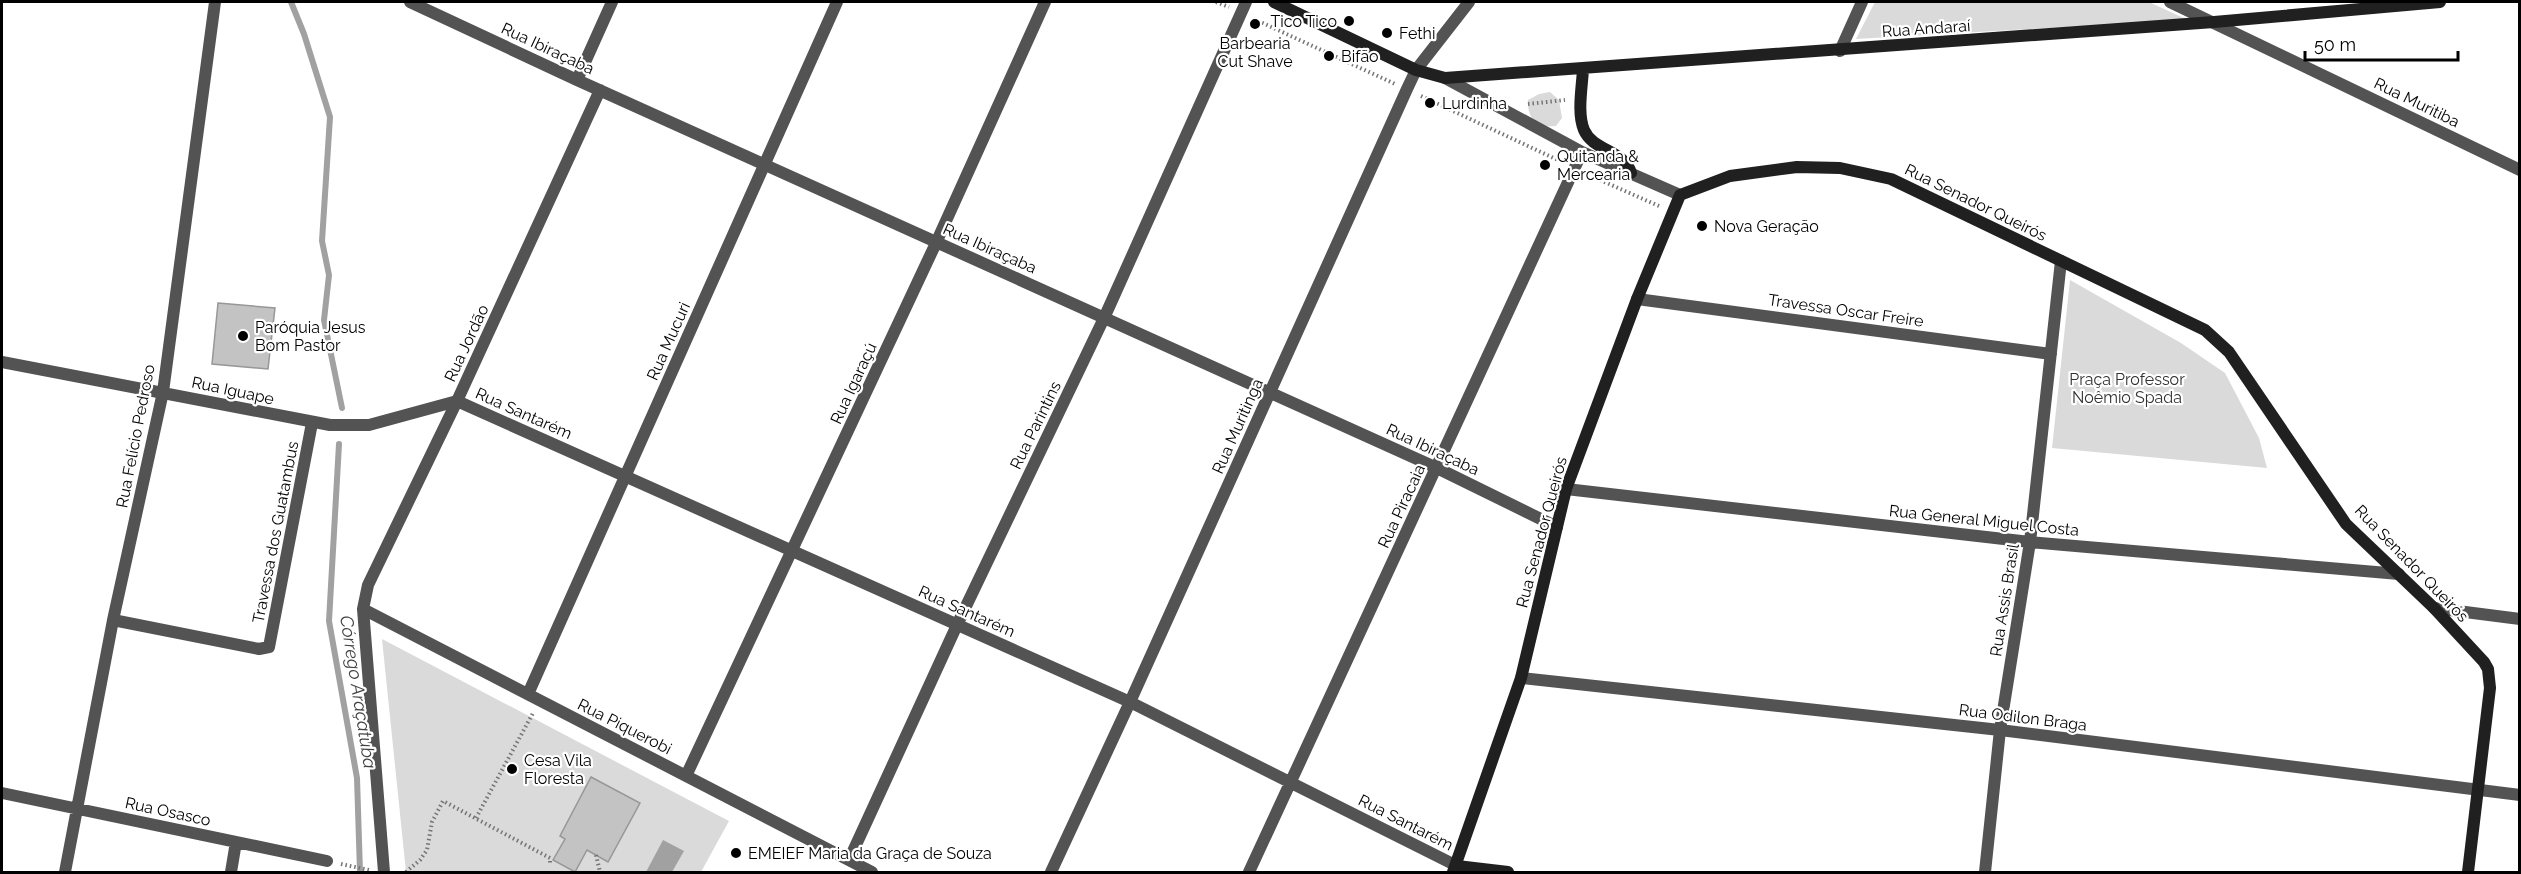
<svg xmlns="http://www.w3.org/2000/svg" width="2521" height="874" viewBox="0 0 2521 874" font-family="Raleway,sans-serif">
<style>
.green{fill:#dadada}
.water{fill:#a1a1a1}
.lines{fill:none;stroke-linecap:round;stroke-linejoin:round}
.stream{stroke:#a1a1a1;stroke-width:6}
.building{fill:#c3c3c3;stroke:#979797;stroke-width:1.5}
.path{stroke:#757575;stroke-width:4;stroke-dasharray:1.5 3;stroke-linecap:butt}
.street{stroke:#535353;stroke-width:12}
.secondary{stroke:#202020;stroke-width:12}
.poi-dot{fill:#000;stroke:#fff;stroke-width:2}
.labels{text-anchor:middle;stroke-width:4.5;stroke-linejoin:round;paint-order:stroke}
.poi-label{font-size:16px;fill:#000;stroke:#fff;text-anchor:start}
.street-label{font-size:16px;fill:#000;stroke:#fff}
.park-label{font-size:16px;fill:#313131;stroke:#fff}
.water-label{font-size:18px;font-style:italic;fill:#424242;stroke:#fff}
</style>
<rect width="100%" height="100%" fill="#fff"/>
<!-- green -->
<path class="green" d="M1875,2H2149L2188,20L1856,39Z
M1550,92L1559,100L1562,118L1556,126C1537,128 1527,119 1528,100L1539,94Z
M2070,280L2181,343L2225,373L2259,438L2267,468L2052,448Z
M382,639L729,821L701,872H406Z"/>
<!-- water -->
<path class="water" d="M663,840L684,851L672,872H646Z"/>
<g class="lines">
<!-- stream -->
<path class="stream" d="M291,2L304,34L330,117L322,241L329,275L324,320L342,408
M339,444L329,621L357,778L360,872"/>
</g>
<!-- building -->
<path class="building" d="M218,303L275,308L268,369L212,364Z
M591,777L640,803L608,862L587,850L575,872L553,860L565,839L560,836Z"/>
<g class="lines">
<!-- path -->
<path class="path" d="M1216,2L1229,7
M1254,19L1395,84
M1421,96L1560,161
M1528,104L1565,100
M1600,180L1659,206
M476,818L533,713
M596,855L600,872
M341,864L369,870
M406,872L420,860L427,850L432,822L443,801L550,858V865"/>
<!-- street -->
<path class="street" d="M410,2L577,80L1437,468L1557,527
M2170,2L2520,170
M1840,51L1862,2
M1445,78L1582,152L1680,195
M577,80L612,2
M1637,299L2051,354
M2,362L330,425H369L457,401L1130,702L1457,866
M1566,489L2030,542L2399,574
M2434,608L2520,619
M363,609L872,872
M113,620L259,649L269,647L312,423
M1521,678L2000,730L2520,795
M528,694L837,2
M686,776L936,243L1045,2
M2,793L327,861
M849,860L957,625L1105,316L1246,2
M65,872L113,620L163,392L215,2
M231,872L236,842
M384,872L363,609L368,585L457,401L600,90
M1051,872L1130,702L1407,89L1416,70L1469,2
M1249,872L1582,152
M1985,872L2000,730L2030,542L2061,261"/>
<!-- secondary -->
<path class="secondary" d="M1274,2L1416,70L1445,78L2214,22L2440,2
M1583,69C1582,88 1577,113 1584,130C1593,151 1624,150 1631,173
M1457,866L1508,872
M1453,872L1521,678L1566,489L1637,299L1680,195L1730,176L1797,167L1840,168L1891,179L2205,330L2229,352L2346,524L2434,608L2484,662L2488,669L2490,688L2468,872"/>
</g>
<!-- markers -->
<g class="poi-dot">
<circle cx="1349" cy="21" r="6"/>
<circle cx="1255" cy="24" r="6"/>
<circle cx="1387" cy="33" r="6"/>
<circle cx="1329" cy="56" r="6"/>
<circle cx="1430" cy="103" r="6"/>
<circle cx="1545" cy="165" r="6"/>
<circle cx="1702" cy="226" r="6"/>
<circle cx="243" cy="336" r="6"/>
<circle cx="512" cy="769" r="6"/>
<circle cx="736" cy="853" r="6"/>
</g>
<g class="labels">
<!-- poi labels -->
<g class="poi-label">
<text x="1337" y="27" text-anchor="end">Tico Tico</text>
<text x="1399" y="39">Fethi</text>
<text x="1255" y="49" text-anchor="middle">Barbearia<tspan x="1255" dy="18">Cut Shave</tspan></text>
<text x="1341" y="62">Bifão</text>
<text x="1442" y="109">Lurdinha</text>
<text x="1557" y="162">Quitanda &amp;<tspan x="1557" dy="18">Mercearia</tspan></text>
<text x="1714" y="232">Nova Geração</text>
<text x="255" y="333">Paróquia Jesus<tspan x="255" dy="18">Bom Pastor</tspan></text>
<text x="524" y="766">Cesa Vila<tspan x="524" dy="18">Floresta</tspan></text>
<text x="748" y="859">EMEIEF Maria da Graça de Souza</text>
</g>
<!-- street labels -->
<g class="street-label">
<text transform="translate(1926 28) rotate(-4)" y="6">Rua Andaraí</text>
<text transform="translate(548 48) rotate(25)" y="6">Rua Ibiraçaba</text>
<text transform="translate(2417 102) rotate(26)" y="6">Rua Muritiba</text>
<text transform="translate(1976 202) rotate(26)" y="6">Rua Senador Queirós</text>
<text transform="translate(990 248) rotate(24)" y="6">Rua Ibiraçaba</text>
<text transform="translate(1846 310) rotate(8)" y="6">Travessa Oscar Freire</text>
<text transform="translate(668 341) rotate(-66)" y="6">Rua Mucuri</text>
<text transform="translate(466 343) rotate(-65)" y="6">Rua Jordão</text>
<text transform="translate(853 383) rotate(-65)" y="6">Rua Igaraçú</text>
<text transform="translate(233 390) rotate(12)" y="6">Rua Iguape</text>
<text transform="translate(524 413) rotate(24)" y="6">Rua Santarém</text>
<text transform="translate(1035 425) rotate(-64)" y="6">Rua Parintins</text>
<text transform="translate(1237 426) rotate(-66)" y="6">Rua Muritinga</text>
<text transform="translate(135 436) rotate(-79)" y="6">Rua Felício Pedroso</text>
<text transform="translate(1433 449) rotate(25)" y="6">Rua Ibiraçaba</text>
<text transform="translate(1401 506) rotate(-65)" y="6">Rua Piracaia</text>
<text transform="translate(1984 520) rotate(6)" y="6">Rua General Miguel Costa</text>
<text transform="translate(275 532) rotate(-79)" y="6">Travessa dos Guatambus</text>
<text transform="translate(1541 532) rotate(-75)" y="6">Rua Senador Queirós</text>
<text transform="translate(2412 563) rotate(46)" y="6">Rua Senador Queirós</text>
<text transform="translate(2004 600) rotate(-81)" y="6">Rua Assis Brasil</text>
<text transform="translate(967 611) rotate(24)" y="6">Rua Santarém</text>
<text transform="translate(2023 717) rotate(7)" y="6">Rua Odilon Braga</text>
<text transform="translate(625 726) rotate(27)" y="6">Rua Piquerobi</text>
<text transform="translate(168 811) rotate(12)" y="6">Rua Osasco</text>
<text transform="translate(1406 822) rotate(27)" y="6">Rua Santarém</text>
</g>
<!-- park labels -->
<g class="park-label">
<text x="2127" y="385">Praça Professor<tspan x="2127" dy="18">Noêmio Spada</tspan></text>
</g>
<!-- water labels -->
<g class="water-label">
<text transform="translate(358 692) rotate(81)" y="6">Córrego Araçatuba</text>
</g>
</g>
<!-- border -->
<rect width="2521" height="874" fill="none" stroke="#000000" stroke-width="6"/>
<!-- scale -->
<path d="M2305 51v9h153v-9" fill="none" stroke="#000000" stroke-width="3"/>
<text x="2314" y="51" font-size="18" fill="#000000" stroke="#ffffff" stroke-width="4.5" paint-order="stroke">50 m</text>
</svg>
